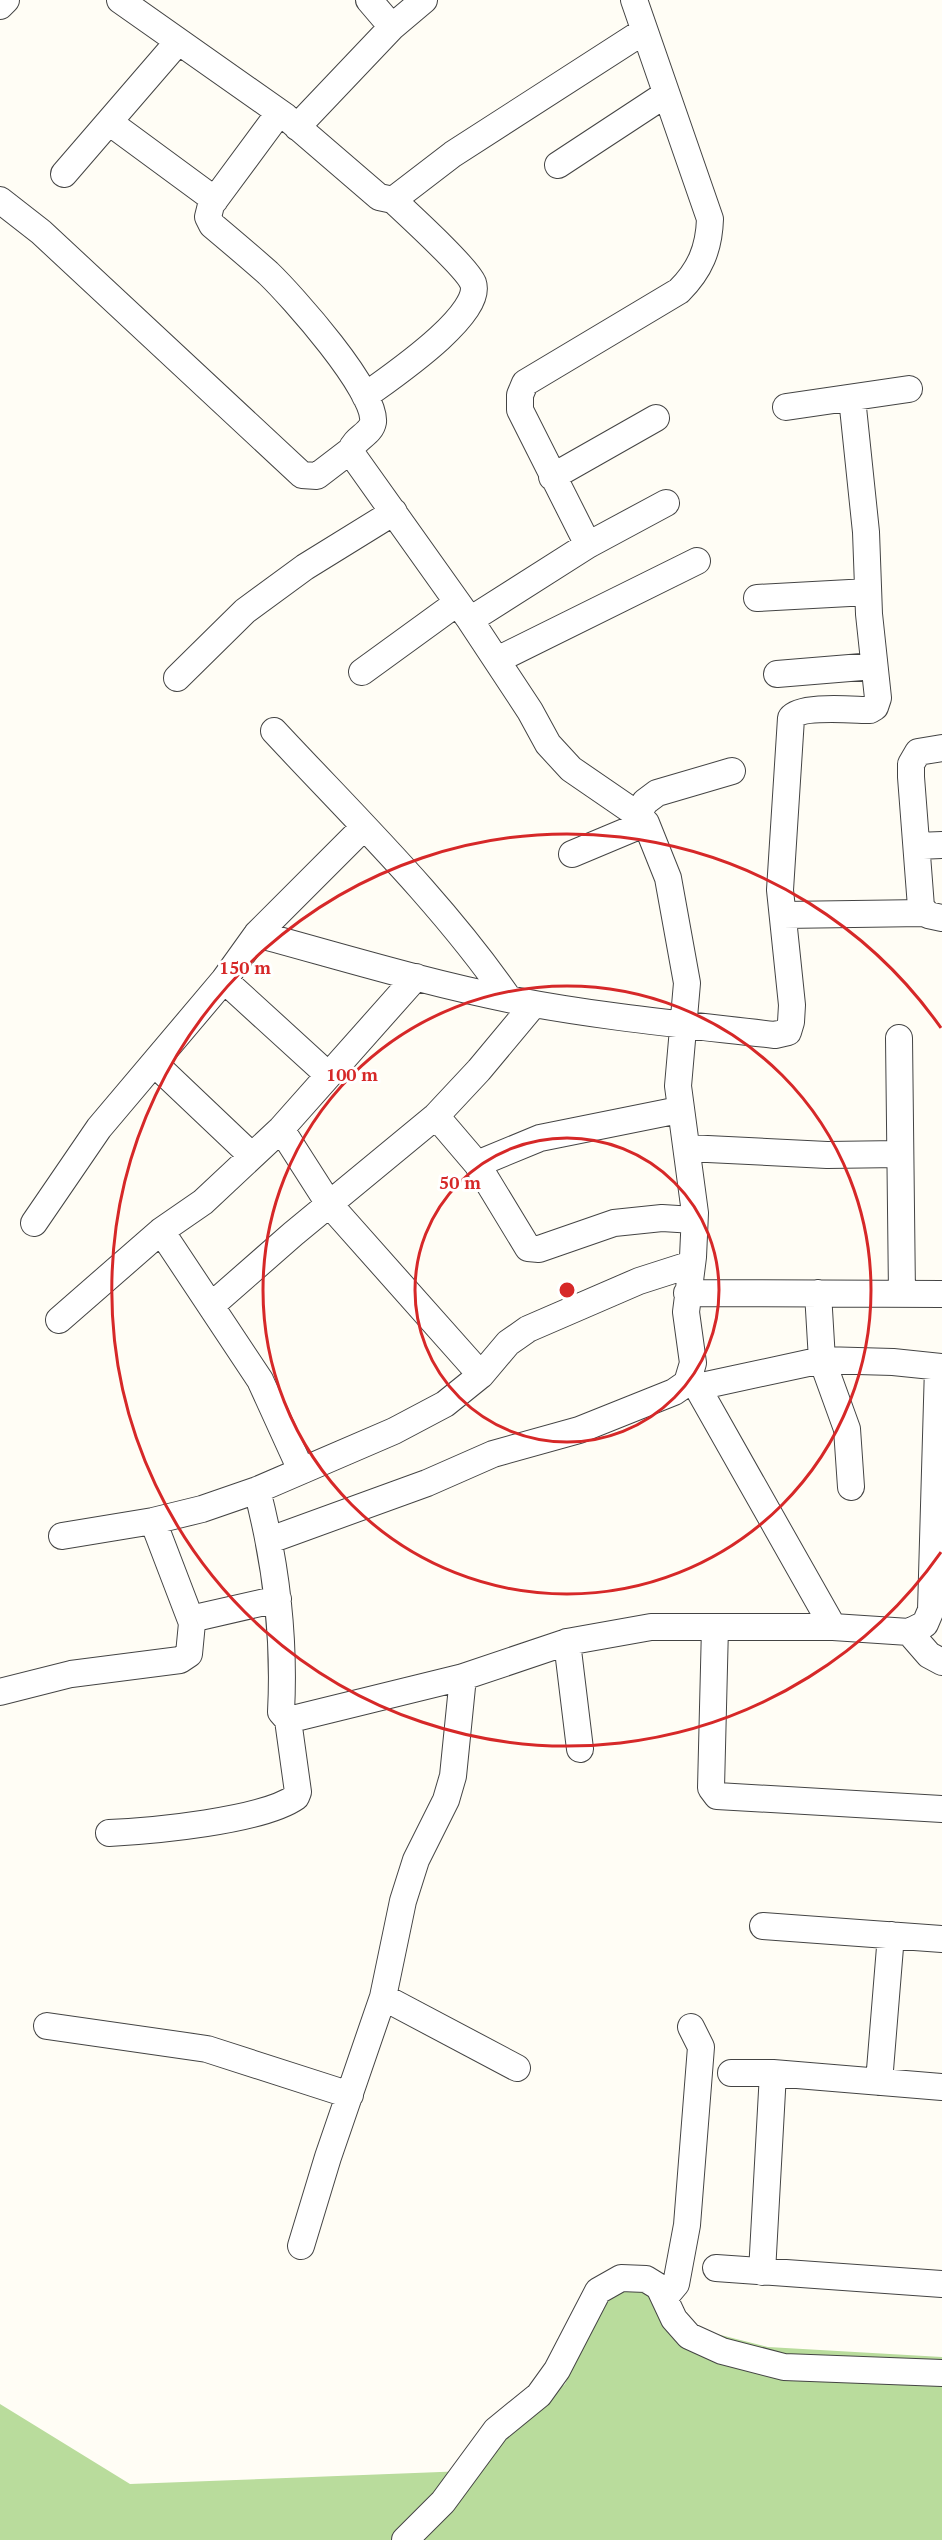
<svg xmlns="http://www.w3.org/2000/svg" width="942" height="2540" viewBox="0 0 942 2540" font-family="'PT Serif',serif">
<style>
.forest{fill:#b9dc9c}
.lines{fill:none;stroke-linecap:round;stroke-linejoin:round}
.minor-casing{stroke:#444;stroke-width:28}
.minor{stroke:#fff;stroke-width:26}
.ring{fill:none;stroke:#d62828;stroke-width:3}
.centre{fill:#d62828;stroke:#fff;stroke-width:3}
.ring-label{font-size:18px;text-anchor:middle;font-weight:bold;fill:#d62828;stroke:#fff;stroke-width:6;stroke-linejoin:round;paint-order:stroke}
</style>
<rect width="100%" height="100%" fill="#fffdf5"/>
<!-- forest -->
<path class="forest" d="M661,2279L681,2325L768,2347L942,2357V2540H0V2404L130,2484L466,2471L509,2429L565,2384L611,2280Z"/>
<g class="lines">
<defs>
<path id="minor" d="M120,0L286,117L379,197L393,200L453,154L644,31
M369,0L392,27
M0,6L6,0
M109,122L215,200
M297,127L392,27L424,0
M558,165L666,94
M64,174L177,43
M0,200L41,232L302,475L317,476L351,450
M365,396C388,379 484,315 473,283C467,268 409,215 393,200
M786,407L909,389
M552,477L656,418
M588,545L520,410V395L525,383L679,291C700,270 709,249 710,219L634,0
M757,598L868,592
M470,620L588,545L666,503
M497,660L697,561
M362,672L457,603
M777,674L874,666
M177,678L245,611L305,567L394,512
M274,731C355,818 441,901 509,999
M942,748L918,752L911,764V777L921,907L928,915L942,918
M638,815L645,802L657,793L732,771
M917,846L942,845
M572,854L646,823
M783,915L924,913
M257,934C342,957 427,983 513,1000C600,1017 688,1025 775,1035L788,1032L791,1022L792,1005L780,890L791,718C801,705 853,710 870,710L875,707L878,698L869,614L866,532L852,398
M224,980L327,1074
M899,1038L902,1294
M155,1064L252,1156
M436,1116L477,1164L528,1248L539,1249L614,1223L662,1218L694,1220
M281,1129L329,1204L481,1375
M687,1148L827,1155L899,1154
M477,1164L540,1138L679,1110
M34,1223L99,1128L224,980L257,934L364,827
M161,1231L260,1380L301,1470
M687,1293L942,1294
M818,1293L822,1360L847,1429L851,1487
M212,1305L293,1234L436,1116L479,1070L534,1004
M59,1320L161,1231L203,1202L281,1129L416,977
M691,1376L833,1627
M697,1387L822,1360L893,1362L942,1367
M153,1521L192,1623
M62,1536L153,1521L202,1509L257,1490L394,1431L445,1404L481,1375L508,1343L528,1329L639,1281L692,1264
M270,1540L427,1483L493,1454L579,1430L674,1392L687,1383L693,1363L686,1312L693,1257L695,1213L678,1086L687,983L668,878L646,823L638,815L571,769L548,744L530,711L470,620L354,457L351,450C355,438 371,434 373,422C377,391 291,295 268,273C250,257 231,241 212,225L208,217L211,205L279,113
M715,1627L711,1788L717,1796L942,1809
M909,1632L929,1655L942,1662
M567,1642L580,1749
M0,1692L71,1674L180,1660L189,1654L192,1623L195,1618L278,1599
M288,1720L463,1677L567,1642L651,1627H833L909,1632L925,1624L931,1610L938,1367
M109,1833C152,1831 262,1821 296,1797L298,1792L288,1720L281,1712C285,1637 276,1563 257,1490
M763,1926L942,1939
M383,1997L517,2068
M47,2026L207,2049L350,2095
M731,2073H773L942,2087
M879,2082L891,1935
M301,2246L328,2157L383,1997L403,1901L416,1860L446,1800L453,1776L463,1677
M716,2268L942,2284
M762,2272L773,2073
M665,2297L676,2284L687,2225L701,2047L691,2027
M405,2540L443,2502L496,2430L539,2395L557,2370L598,2291L621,2278L646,2279L659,2287L674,2319L689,2336L722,2351L784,2367L942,2373"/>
</defs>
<!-- minor casing -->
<use href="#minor" class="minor-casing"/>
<!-- minor -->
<use href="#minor" class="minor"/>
</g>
<!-- distance rings -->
<g class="ring">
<circle cx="567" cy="1290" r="152"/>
<circle cx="567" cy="1290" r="304"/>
<path d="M941 1552A456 456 0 1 1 941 1028"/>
</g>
<circle cx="567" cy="1290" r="9" class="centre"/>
<g class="ring-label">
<text x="245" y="974">150 m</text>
<text x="352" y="1081">100 m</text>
<text x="460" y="1189">50 m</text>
</g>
</svg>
